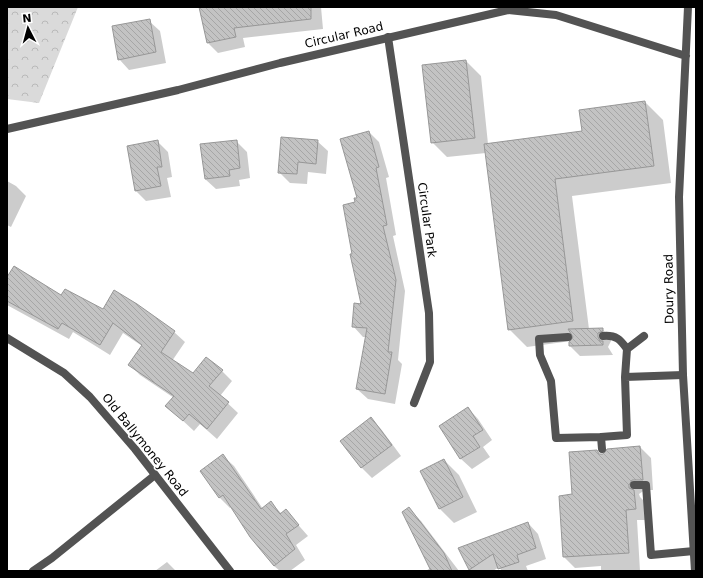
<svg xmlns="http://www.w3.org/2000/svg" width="703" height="578" viewBox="0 0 703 578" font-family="'DejaVu Sans',sans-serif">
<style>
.park{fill:url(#park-crowns)}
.shadow{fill:#0003}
.building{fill:url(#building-back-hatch);stroke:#979797}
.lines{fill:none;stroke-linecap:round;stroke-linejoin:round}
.service{stroke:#535353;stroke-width:8}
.minor{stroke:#535353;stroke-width:8}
.tertiary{stroke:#535353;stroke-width:8}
.labels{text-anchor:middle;stroke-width:3;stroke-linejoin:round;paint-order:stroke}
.street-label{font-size:12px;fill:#000;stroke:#fff}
</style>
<defs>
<pattern id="park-crowns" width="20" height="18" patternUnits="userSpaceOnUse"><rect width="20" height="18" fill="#dadada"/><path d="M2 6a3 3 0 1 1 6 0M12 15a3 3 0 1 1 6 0" fill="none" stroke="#b9b9b9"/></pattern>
<pattern id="building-back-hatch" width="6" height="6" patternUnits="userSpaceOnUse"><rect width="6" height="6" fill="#c3c3c3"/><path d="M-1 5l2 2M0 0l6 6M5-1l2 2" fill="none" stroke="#a6a6a6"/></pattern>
</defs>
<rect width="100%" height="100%" fill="#fff"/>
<!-- park -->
<path class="park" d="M7,7H78L39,103L7,99Z"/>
<!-- shadow -->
<path class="shadow" d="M200,7H321L323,29L243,38L245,47L218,53L208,43Z
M149,21L160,31L166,63L129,70L119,59Z
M466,61L481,76L488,144L583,132L645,102L663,120L671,183L572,196L589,329H602L612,339L608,347L613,355L580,356L570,346L571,341L527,347L509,329L486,153L447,157L432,142Z
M369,132L379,142L389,177L386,178L396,235L393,236L405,291L398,360L402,364L395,404L368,399L357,389L366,337H363L353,326L363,305L353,255L356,203Z
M157,141L168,152L172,177L167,178L171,197L146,201L136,191L128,147Z
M236,141L247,152L250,178L239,180L240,186L216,189L205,179Z
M317,141L328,151L326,174L308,172L307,184L290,183L279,172Z
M7,181L16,186L26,196L11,227L7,225Z
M7,274L62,296L103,311L136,305L174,332L185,342L172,361L193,375L222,371L232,381L220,396L238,413L217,439L200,424L194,431L167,406L174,398L140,375L130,365L142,346L123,333L110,355L73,332L69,339L7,305Z
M468,408L478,419L492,440L483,447L490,457L472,469L461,459L440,426Z
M371,419L381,429L401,456L372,478L362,468L341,441Z
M640,447L651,458L653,490H645L639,494L640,497L645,502L646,520H637L640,571H601V566L575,568L564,557L573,495L596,451L600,455Z
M223,456L234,466L263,509L271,503L282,514L286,511L308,536L296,545L305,560L290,571H280L274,566L231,507L230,508L219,497Z
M444,460L459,475L477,512L454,523L439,508Z
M409,509L421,521L459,571H426L430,568Z
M528,523L538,534L546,559L526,566L528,571H502L499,567L493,571L469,570Z
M167,562L176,571H155Z"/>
<!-- building -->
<path class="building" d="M199,7H311V19L234,28L236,37L207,43Z
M150,19L156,52L118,60L112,26Z
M466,60L475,138L431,143L422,65Z
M645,101L654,166L555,179L573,321L508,330L484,144L582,131L579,110Z
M369,131L379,167L376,168L387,225L383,226L396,280L388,352H392L385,394L356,389L367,328L352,327L354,303L361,304L350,254H352L343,205L355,202L354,198H357L340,139Z
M281,137L318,140L316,164L298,162L297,174L278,173Z
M158,140L162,167H157L161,186L135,191L127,146Z
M237,140L240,168L229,170L230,176L205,179L200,144Z
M14,266L61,295L65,289L103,309L114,290L137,304L175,331L161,352L193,373L206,357L223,370L209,386L229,402L207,429L189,414L183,421L165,406L174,396L128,365L142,345L113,323L100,345L62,323L58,329L7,301V277Z
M603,328V331L598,333V337L600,341H603V345L569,346V342L573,337L568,329Z
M468,407L483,430L473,436L480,447L460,459L439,426Z
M371,417L392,445L361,468L340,441Z
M640,446L643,480H632L629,485V488L634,490L636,509L626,510L629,553L563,557L559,496L572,494L569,452L597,450L599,454H603L607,449Z
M223,454L261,509L271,501L280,514L286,509L299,525L286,534L295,549L274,566L250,537L223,495L219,498L200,471Z
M444,459L463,497L439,509L420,471Z
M409,507L444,553L452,571H431L402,512Z
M528,522L536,548L517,555L519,562L498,569L493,554L469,570L458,548Z"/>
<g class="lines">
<!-- service -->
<path class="service" d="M603,336C616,335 620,339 627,349
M568,337L539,339L540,355L551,381L556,438L601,437
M625,377L683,375
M602,449L601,437L627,435L625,377L627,349L644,336
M634,485H646L651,555L694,551
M33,571L52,558L155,475"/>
<!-- minor -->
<path class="minor" d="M388,37L429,313L430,362L414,403"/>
<!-- tertiary -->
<path class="tertiary" d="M688,7L679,197L683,375L695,571
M7,129L178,90L280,63L508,10L556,15L686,56
M7,338L64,373L90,397L135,449L230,571"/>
</g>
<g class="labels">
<!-- street labels -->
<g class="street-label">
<text transform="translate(344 35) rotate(-13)" y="4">Circular Road</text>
<text transform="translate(427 220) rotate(82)" y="4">Circular Park</text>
<text transform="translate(669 289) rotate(-91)" y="4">Doury Road</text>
<text transform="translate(145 445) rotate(51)" y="4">Old Ballymoney Road</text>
</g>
</g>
<!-- border -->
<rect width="703" height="578" fill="none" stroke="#000000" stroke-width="16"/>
<!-- north arrow -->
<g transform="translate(28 28) rotate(354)" stroke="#ffffff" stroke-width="3" paint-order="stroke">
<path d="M0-3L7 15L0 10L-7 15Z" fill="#000000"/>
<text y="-6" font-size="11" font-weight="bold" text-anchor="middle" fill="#000000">N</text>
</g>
</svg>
